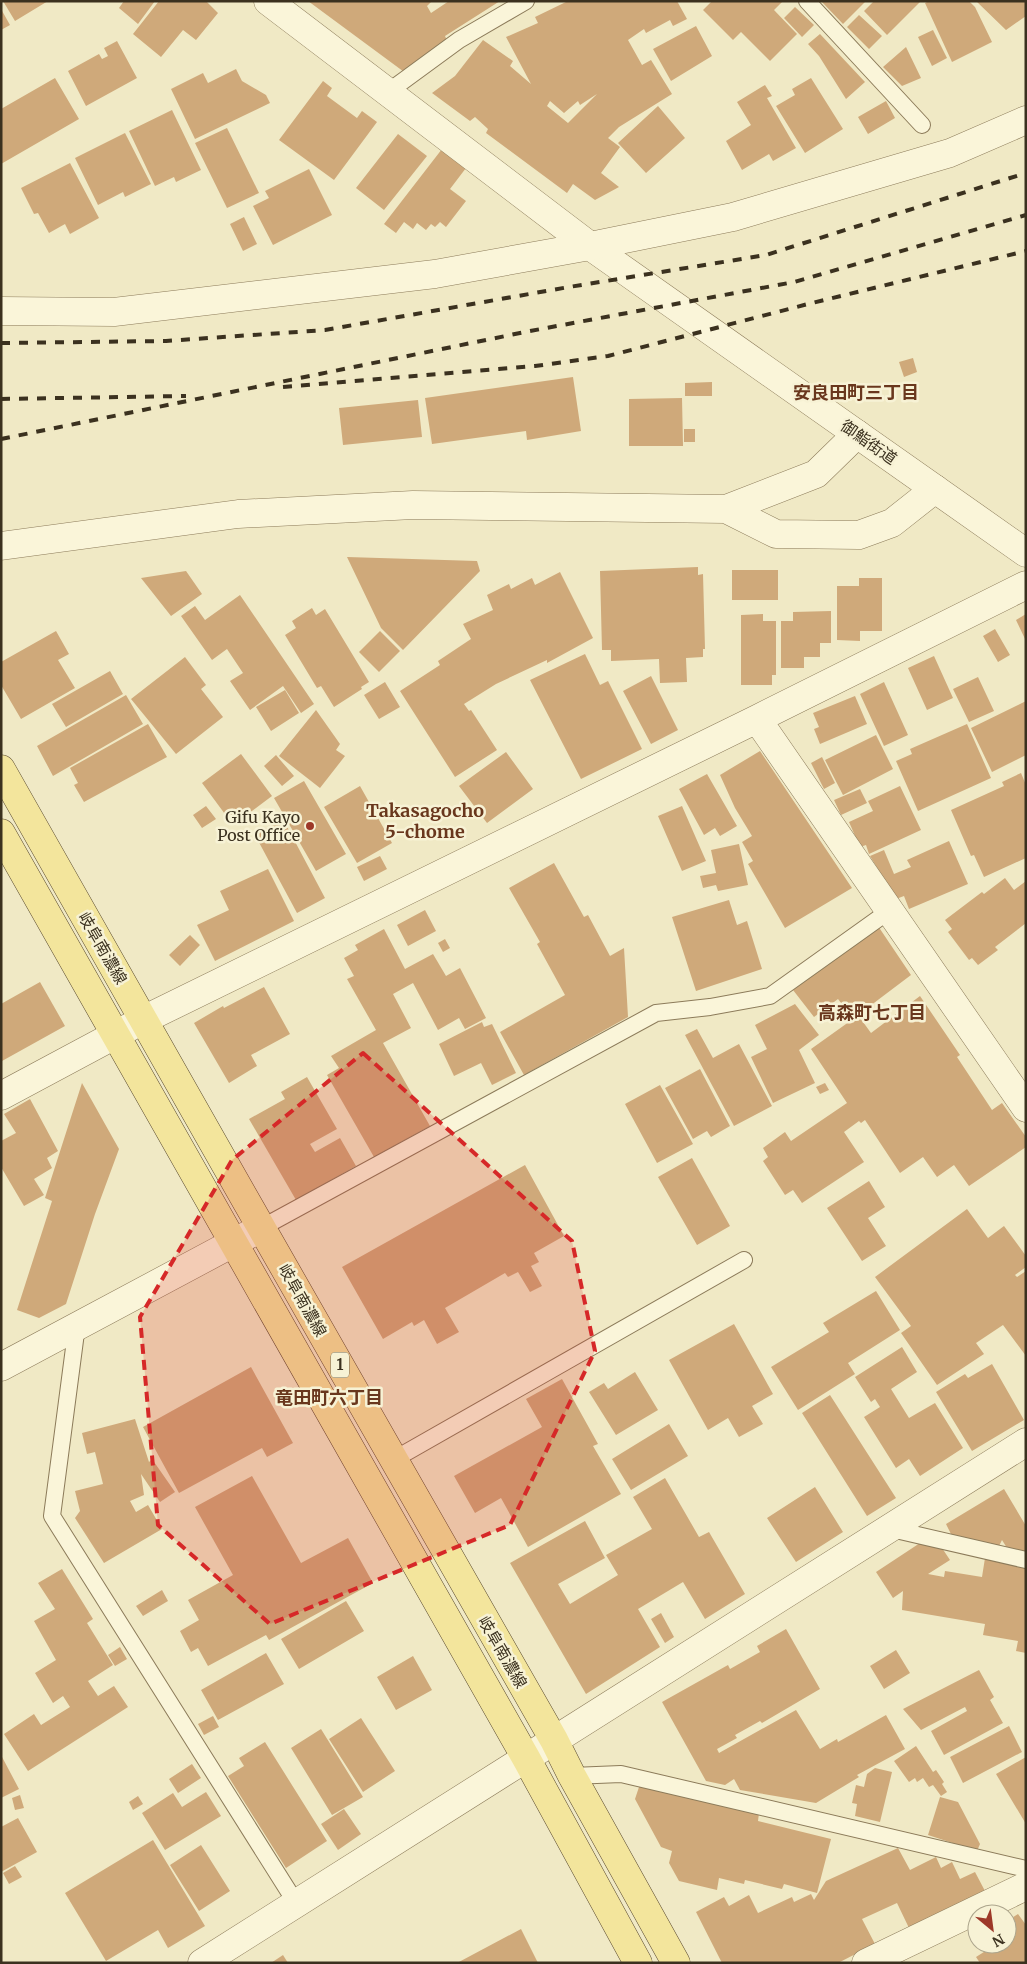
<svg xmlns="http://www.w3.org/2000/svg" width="1027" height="1964" viewBox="0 0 1027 1964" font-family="Merriweather,'Noto Sans JP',serif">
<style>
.building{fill:#cfa97a;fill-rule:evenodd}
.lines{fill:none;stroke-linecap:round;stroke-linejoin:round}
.service-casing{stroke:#8c7b5a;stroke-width:18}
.minor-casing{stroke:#8c7b5a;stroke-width:29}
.tertiary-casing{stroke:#8c7b5a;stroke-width:29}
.primary-casing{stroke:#59492f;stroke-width:29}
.service{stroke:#faf5d9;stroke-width:16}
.minor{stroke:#faf5d9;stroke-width:28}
.tertiary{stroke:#faf5d9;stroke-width:28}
.primary{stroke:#f3e59c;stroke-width:28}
.rail{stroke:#3b311f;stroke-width:4;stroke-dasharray:9 9;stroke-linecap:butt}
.marked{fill:#d62828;fill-opacity:0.2;stroke:#d62828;stroke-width:4;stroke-dasharray:10 6;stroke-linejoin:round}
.poi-dot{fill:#9d3828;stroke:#f7f2d5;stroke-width:2}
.labels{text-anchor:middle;stroke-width:5;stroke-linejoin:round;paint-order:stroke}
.shield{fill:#f7f2d5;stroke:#736b56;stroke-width:1}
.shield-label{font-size:15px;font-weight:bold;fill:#3b311f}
.street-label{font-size:16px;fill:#3b311f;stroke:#f7f2d5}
.poi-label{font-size:16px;fill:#3b311f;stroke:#f7f2d5;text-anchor:end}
.neighbourhood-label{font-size:18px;font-weight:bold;fill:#69371d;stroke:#f7f2d5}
</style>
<rect width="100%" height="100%" fill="#f0e9c5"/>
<!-- building -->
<path class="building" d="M3,1H48L15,21Z
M124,1H155L138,24L119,8Z
M159,1H206L218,13L196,40L183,30L161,57L133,34Z
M308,1H432L427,6L431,13L449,1H500L445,36L448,43L415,80Z
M568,1H677L687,19L673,26L670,20L646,33L644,29L628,40L642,65L651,60L672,94L619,127L608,138L620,147L601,173L619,187L595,200L573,184L567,193L486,133L488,129L475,117L470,121L432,93L455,76L483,40L513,61L510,66L531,84L506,37L538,23L535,17ZM597,94L568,123L547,106L550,101L564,113L578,101L580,105Z
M712,1H783L774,10L797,34L770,61L741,32L733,40L703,10Z
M821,1H866L843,24Z
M874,1H921L887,35L864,11Z
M929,1H969L975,7L992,42L952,62L925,3Z
M976,1H1026V16L1006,30Z
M795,7L814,25L802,37L784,18Z
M1,9L10,25L1,30Z
M859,15L882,36L869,49L847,27Z
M696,26L712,56L671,81L653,49Z
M933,30L947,58L932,66L918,37Z
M820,34L865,82L846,99L819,56L808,44Z
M117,41L137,78L86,106L68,71L99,54L102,59L108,56L104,48Z
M906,47L921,78L902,86L883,67Z
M236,69L242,81L266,95L270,103L195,139L171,89L203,73L208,83Z
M55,78L79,119L1,164V109Z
M811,78L843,129L805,153L776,106L795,95L792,89Z
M323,81L332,88L327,96L357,118L362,111L377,122L334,180L279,140Z
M765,85L772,96L767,98L796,148L773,161L769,154L742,170L726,141L751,125L737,102Z
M886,101L895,118L868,134L858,117Z
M658,106L685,138L646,173L618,143Z
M172,110L201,170L176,182L174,177L155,186L129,131Z
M227,128L259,193L227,208L195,143Z
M125,133L151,184L125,197L123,192L98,205L75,158Z
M398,134L427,156L384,210L356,188Z
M442,149L466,168L450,189L466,201L446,227L440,222L435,227L431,224L426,230L417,223L413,229L404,222L396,233L384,224Z
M70,163L99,218L70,234L65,224L49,233L38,213L34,214L21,188Z
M309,169L332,215L273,245L253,206L269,198L265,191Z
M244,217L257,244L243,251L230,224Z
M913,358L917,372L904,377L899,362Z
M573,377L581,431L527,440L526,431L432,444L425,398Z
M712,382V396H685V383Z
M682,398L683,446H629V399Z
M418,400L422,437L343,445L339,408Z
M684,429H695V442H684Z
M347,557L477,561L480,571L403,650L381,628Z
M698,567V575L703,574L705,649H703V657L686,658L687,682L660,683L659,659L611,661V650H602L600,571Z
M732,570H778V600H732Z
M186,571L202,594L171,616L141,578Z
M560,572L593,638L547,663V660L496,684L464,704L469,711L471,710L497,750L455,777L400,691L440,665L438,661L471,639L463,624L493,610L487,595L509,584L511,589L532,578L535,585Z
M859,578H882V631H860V641L837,640V586H859Z
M240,595L314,704L301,713L283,686L250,710L230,681L243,673L227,649L212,660L181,616L195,606L205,620Z
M312,608L316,615L325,609L369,682L361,687L362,689L334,707L321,686L317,688L285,635L296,628L292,621Z
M831,611V643H820V657H804V668H781V621H793V612Z
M763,614V621H776V675H772V685H741V615Z
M1026,614V641L1016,620Z
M995,629L1010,655L998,662L983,636Z
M56,631L69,654L58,660L75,688L21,719L1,685V662Z
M380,631L400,651L379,672L359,652Z
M585,654L600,685L608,681L642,749L581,779L530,680Z
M934,656L953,698L927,710L908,668Z
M185,657L206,685L201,689L223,717L176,754L131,699Z
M110,671L123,694L66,727L52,704Z
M651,676L678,730L651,744L623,691Z
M978,677L994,711L969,722L953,689Z
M385,682L400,707L379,719L364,695Z
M884,682L908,735L884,746L860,694Z
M285,690L299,713L271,731L256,707Z
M126,695L143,724L53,776L37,746Z
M855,696L867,724L820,744L814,729L819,727L813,713Z
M1026,701V755L992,772L971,728Z
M316,710L340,744L336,750L345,756L320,788L279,756Z
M148,724L167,757L84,802L74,785L78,783L70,768Z
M967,724L991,778L918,811L896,761L912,754L910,749Z
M876,735L893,769L843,795L825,760Z
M760,751L852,888L785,928L748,864L753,861L742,842L752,836L735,808L720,775Z
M506,752L533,789L487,823L459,786Z
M241,754L272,796L233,825L202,783Z
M276,755L294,776L282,786L264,766Z
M822,757L835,783L824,789L811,763Z
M1021,773L1026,785V858L984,877L974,855L971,856L951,810L1004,786L1002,782Z
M707,774L737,826L720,836L715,828L704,835L679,789Z
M304,781L346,854L316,871L274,798Z
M360,786L392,843L357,863L324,807Z
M900,786L921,830L869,854L866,845L860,847L849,822L873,811L868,801Z
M860,789L867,803L841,815L834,800Z
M206,806L216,819L202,828L193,815Z
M682,806L706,861L682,871L658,816Z
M283,819L325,898L297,913L255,835Z
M949,841L968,884L909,909L904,896L896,899L870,856L884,850L894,874L911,867L907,860Z
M739,844L748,885L718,891L716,885L703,888L700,876L716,873L711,850Z
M380,856L387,869L364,881L357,867Z
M554,863L584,917L588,915L610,956L624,948L628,1017L524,1075L500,1032L565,995L537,944L540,942L509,888Z
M268,869L294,921L215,961L197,925L229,910L220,891Z
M1005,878L1014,890L1026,881V923L995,947L998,950L978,965L972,958L969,960L948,932L952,929L945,920L982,892L984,894Z
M729,900L737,925L747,921L762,969L696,991L672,917Z
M425,910L436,931L408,946L397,925Z
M878,926L911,975L858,1015L871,1033L920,996L960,1055L957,1057L992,1110L1002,1103L1026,1137V1147L969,1186L954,1165L937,1177L923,1157L900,1173L865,1120L861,1123L859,1121L844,1132L864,1162L802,1203L793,1190L785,1195L763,1161L768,1157L763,1148L785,1132L791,1141L847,1103L811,1049L853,1019L838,999L814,1017L793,990Z
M384,929L405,969L433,954L446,976L460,968L486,1018L465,1029L459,1018L438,1030L413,983L393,994L411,1028L383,1043L430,1126L374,1157L327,1075L339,1068L331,1056L376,1030L347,979L354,976L344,958L358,950L355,945Z
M190,935L200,945L180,966L169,955Z
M445,939L450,948L443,952L438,943Z
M40,982L65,1026L2,1061L1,1004Z
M264,987L290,1034L251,1055L257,1066L229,1083L194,1023L223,1006L224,1008Z
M795,1004L819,1035L799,1050L815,1083L773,1103L751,1057L767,1049L755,1025Z
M482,1022L484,1027L492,1024L516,1073L492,1085L481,1063L454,1076L439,1044Z
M697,1029L713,1058L739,1044L772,1106L734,1126L685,1035Z
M700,1069L730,1126L711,1137L707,1131L693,1139L665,1088Z
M307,1077L337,1129L310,1144L315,1152L340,1138L356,1166L296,1200L249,1119L285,1099L281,1092Z
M82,1083L119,1149L95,1214L66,1304L39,1318L17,1310L52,1201L45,1198Z
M825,1083L829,1090L820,1094L816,1087Z
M660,1085L693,1144L657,1163L625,1104Z
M30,1099L58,1151L47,1158L52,1168L34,1179L44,1195L24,1206L1,1167V1141L16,1133L4,1114Z
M692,1158L730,1226L697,1245L658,1177Z
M525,1165L564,1236L534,1253L539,1262L531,1266L542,1286L530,1292L518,1272L508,1277L505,1273L445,1308L459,1332L437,1344L424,1320L414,1326L412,1322L383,1339L342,1267Z
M869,1181L885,1207L868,1218L886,1246L862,1261L827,1208Z
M967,1209L988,1238L1004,1226L1026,1256V1267L1015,1275L1017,1277L1026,1271V1356L1003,1325L976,1343L984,1354L937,1385L901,1333L911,1326L875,1277Z
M876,1291L900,1330L848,1363L855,1374L798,1410L771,1367L829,1332L823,1323Z
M734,1324L773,1394L752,1406L763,1424L739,1437L728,1418L708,1430L669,1360Z
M902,1347L917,1372L891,1389L909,1418L935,1403L963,1448L920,1476L909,1459L896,1468L864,1417L880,1407L875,1399L871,1402L855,1377Z
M992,1364L1024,1420L972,1451L936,1392L965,1374L968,1378Z
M251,1367L293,1443L267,1457L262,1448L179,1493L143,1427Z
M635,1372L658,1410L616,1435L589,1392L604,1383L608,1389Z
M562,1379L598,1444L593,1446L621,1494L528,1547L501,1498L475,1513L454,1476L542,1427L526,1399Z
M830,1395L896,1498L867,1516L802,1413Z
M135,1419L149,1462L152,1459L175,1492L160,1502L141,1474L144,1495L130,1501L136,1512L148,1505L162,1529L104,1563L75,1518L80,1511L75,1491L103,1484L95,1452L87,1454L82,1433Z
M669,1424L688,1456L631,1490L612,1459Z
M252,1476L301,1563L348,1538L373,1583L269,1640L266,1635L208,1666L198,1648L191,1652L180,1631L199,1620L188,1600L233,1575L195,1507Z
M665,1478L699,1537L709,1532L745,1594L705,1619L683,1582L638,1609L660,1647L586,1694L510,1563L585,1521L605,1558L558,1584L570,1604L618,1575L606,1555L652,1529L633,1497Z
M815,1487L843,1532L796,1562L767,1518Z
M1004,1489L1026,1526V1552L1007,1548L1002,1540L999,1546L952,1536L946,1524Z
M920,1543L942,1548L950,1560L928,1574L944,1577L945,1571L982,1577L985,1558L1026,1567V1653L1016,1651L1018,1641L983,1635L985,1624L902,1610L903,1591L893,1598L876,1572Z
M62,1569L93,1619L87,1623L113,1665L88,1681L98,1696L114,1686L128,1707L28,1771L4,1734L34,1714L41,1725L70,1707L63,1696L53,1703L35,1673L56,1660L34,1621L55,1609L38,1583Z
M162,1590L168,1601L143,1616L136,1606Z
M346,1601L364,1631L299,1669L281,1639Z
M661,1613L674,1637L665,1643L651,1619Z
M786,1629L820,1689L762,1723L760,1721L735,1735L737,1738L717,1749L719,1753L796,1710L820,1749L837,1739L838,1742L886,1715L905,1749L857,1775L859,1777L816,1803L740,1790L734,1779L725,1785L706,1781L662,1702L728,1665L730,1669L760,1652L757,1646Z
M120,1647L127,1659L115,1666L108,1655Z
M896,1650L910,1673L884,1689L870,1666Z
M266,1653L284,1684L218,1720L201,1690Z
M413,1656L432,1690L396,1710L377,1677Z
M979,1670L994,1697L990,1700L1003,1723L944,1755L931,1731L967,1711L965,1707L921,1730L903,1709Z
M213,1716L219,1727L204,1735L198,1724Z
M361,1718L395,1771L363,1792L329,1739Z
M1009,1726L1022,1752L963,1783L950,1757Z
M321,1729L363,1797L332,1815L291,1748Z
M265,1742L327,1841L286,1868L228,1776L244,1766L239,1758Z
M916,1746L933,1772L936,1770L944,1782L942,1784L947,1792L941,1796L933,1785L929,1787L923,1778L917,1782L915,1778L909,1782L894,1761Z
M1,1755L19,1789L1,1798Z
M1026,1757V1824L996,1774Z
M192,1764L201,1778L178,1793L169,1779Z
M875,1768L892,1772L880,1822L855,1816L857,1804L852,1803L856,1785L864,1787L867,1774Z
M640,1784L759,1813L758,1821L831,1839L817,1893L784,1884L782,1889L745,1880L744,1884L719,1878L717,1890L679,1881L669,1863L672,1851L661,1847L635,1799Z
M206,1792L221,1816L165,1850L142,1813L173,1793L182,1807Z
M20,1795L24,1808L15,1810L12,1798Z
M138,1796L143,1804L133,1810L129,1802Z
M940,1797L958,1802L980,1844L977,1851L928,1835Z
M344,1809L361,1834L338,1850L321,1824Z
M18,1818L37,1852L1,1872V1827Z
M153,1840L205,1926L168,1948L158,1930L106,1961L65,1893Z
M201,1845L230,1891L199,1911L170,1865Z
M898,1848L910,1870L936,1857L941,1868L952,1862L960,1879L975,1872L985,1891L909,1928L897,1903L862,1919L875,1944L838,1963H722L696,1912L724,1897L729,1906L749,1895L758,1913L792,1897L794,1902L811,1894L814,1900L826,1881Z
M15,1866L22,1877L9,1884L3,1873Z
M1018,1914L1026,1925V1963H980L976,1957L987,1950L983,1944H1007V1921Z
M521,1929L538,1963H457Z
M283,1955L288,1963H271Z"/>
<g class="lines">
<defs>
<path id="service" d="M807,1L922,125
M388,92L459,40L526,1
M263,1227L656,1013L710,1007L770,996L889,911
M77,1325L52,1516L296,1903
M393,1460L744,1260
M887,1528L1026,1560
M572,1776L621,1774L1026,1869"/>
<path id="minor" d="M268,1L590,246L1026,553
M757,719L1026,1108
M1,1096L143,1020L757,719L1026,585
M1,1367L263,1227
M866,1963L1026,1886"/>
<path id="tertiary" d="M1,311L114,312L435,274L590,246L733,217L950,153L1026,120
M726,509L776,534L859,535L892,523L935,489
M1,546L238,514L413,505L726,509L816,474L857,434
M202,1963L1026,1442"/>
<path id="primary" d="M1,769C185,1093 368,1417 554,1740L572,1776L676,1963
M1,833L526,1758L638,1963"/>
</defs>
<!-- service casing -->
<use href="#service" class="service-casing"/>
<!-- minor casing -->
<use href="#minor" class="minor-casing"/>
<!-- tertiary casing -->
<use href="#tertiary" class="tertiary-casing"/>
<!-- primary casing -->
<use href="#primary" class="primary-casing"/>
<!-- service -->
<use href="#service" class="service"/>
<!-- minor -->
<use href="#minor" class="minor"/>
<!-- tertiary -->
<use href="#tertiary" class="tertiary"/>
<!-- primary -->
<use href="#primary" class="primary"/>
<!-- rail -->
<path class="rail" d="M1,343L166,341L325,330L569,287L766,255L1026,173
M283,387L535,366L608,356L808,304L1026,251
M1,399L186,396
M1,439L530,331L794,282L1026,215"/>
</g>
<!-- marked area -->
<path class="marked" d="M363,1053L572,1241L595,1351L510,1525L270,1624L158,1525L140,1317L232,1160Z"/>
<!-- markers -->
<circle class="poi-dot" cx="310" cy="826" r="5"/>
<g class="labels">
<!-- shield labels -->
<rect class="shield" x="331" y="1352.5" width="18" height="25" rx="4"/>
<g class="shield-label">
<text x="340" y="1370">1</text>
</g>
<!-- street labels -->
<g class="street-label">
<text transform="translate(869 442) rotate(35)" y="6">御鮨街道</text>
<text transform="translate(103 948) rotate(60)" y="6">岐阜南濃線</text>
<text transform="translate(303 1300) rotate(61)" y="6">岐阜南濃線</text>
<text transform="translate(503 1652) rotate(60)" y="6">岐阜南濃線</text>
</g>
<!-- poi labels -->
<g class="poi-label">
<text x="300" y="823">Gifu Kayo<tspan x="300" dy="18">Post Office</tspan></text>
</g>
<!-- neighbourhood labels -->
<g class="neighbourhood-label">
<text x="856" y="399">安良田町三丁目</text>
<text x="425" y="817">Takasagocho<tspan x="425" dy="21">5-chome</tspan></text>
<text x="872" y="1019">高森町七丁目</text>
<text x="329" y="1404">竜田町六丁目</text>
</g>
</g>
<!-- border -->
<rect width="1027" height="1964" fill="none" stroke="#3b311f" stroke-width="5"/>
<!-- north arrow -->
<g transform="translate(992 1929) rotate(151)"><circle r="24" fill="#f7f2d5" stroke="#aca58c"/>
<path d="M0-4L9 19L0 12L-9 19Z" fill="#9d3828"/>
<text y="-8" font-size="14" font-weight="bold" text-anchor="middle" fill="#3b311f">N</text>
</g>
</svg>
